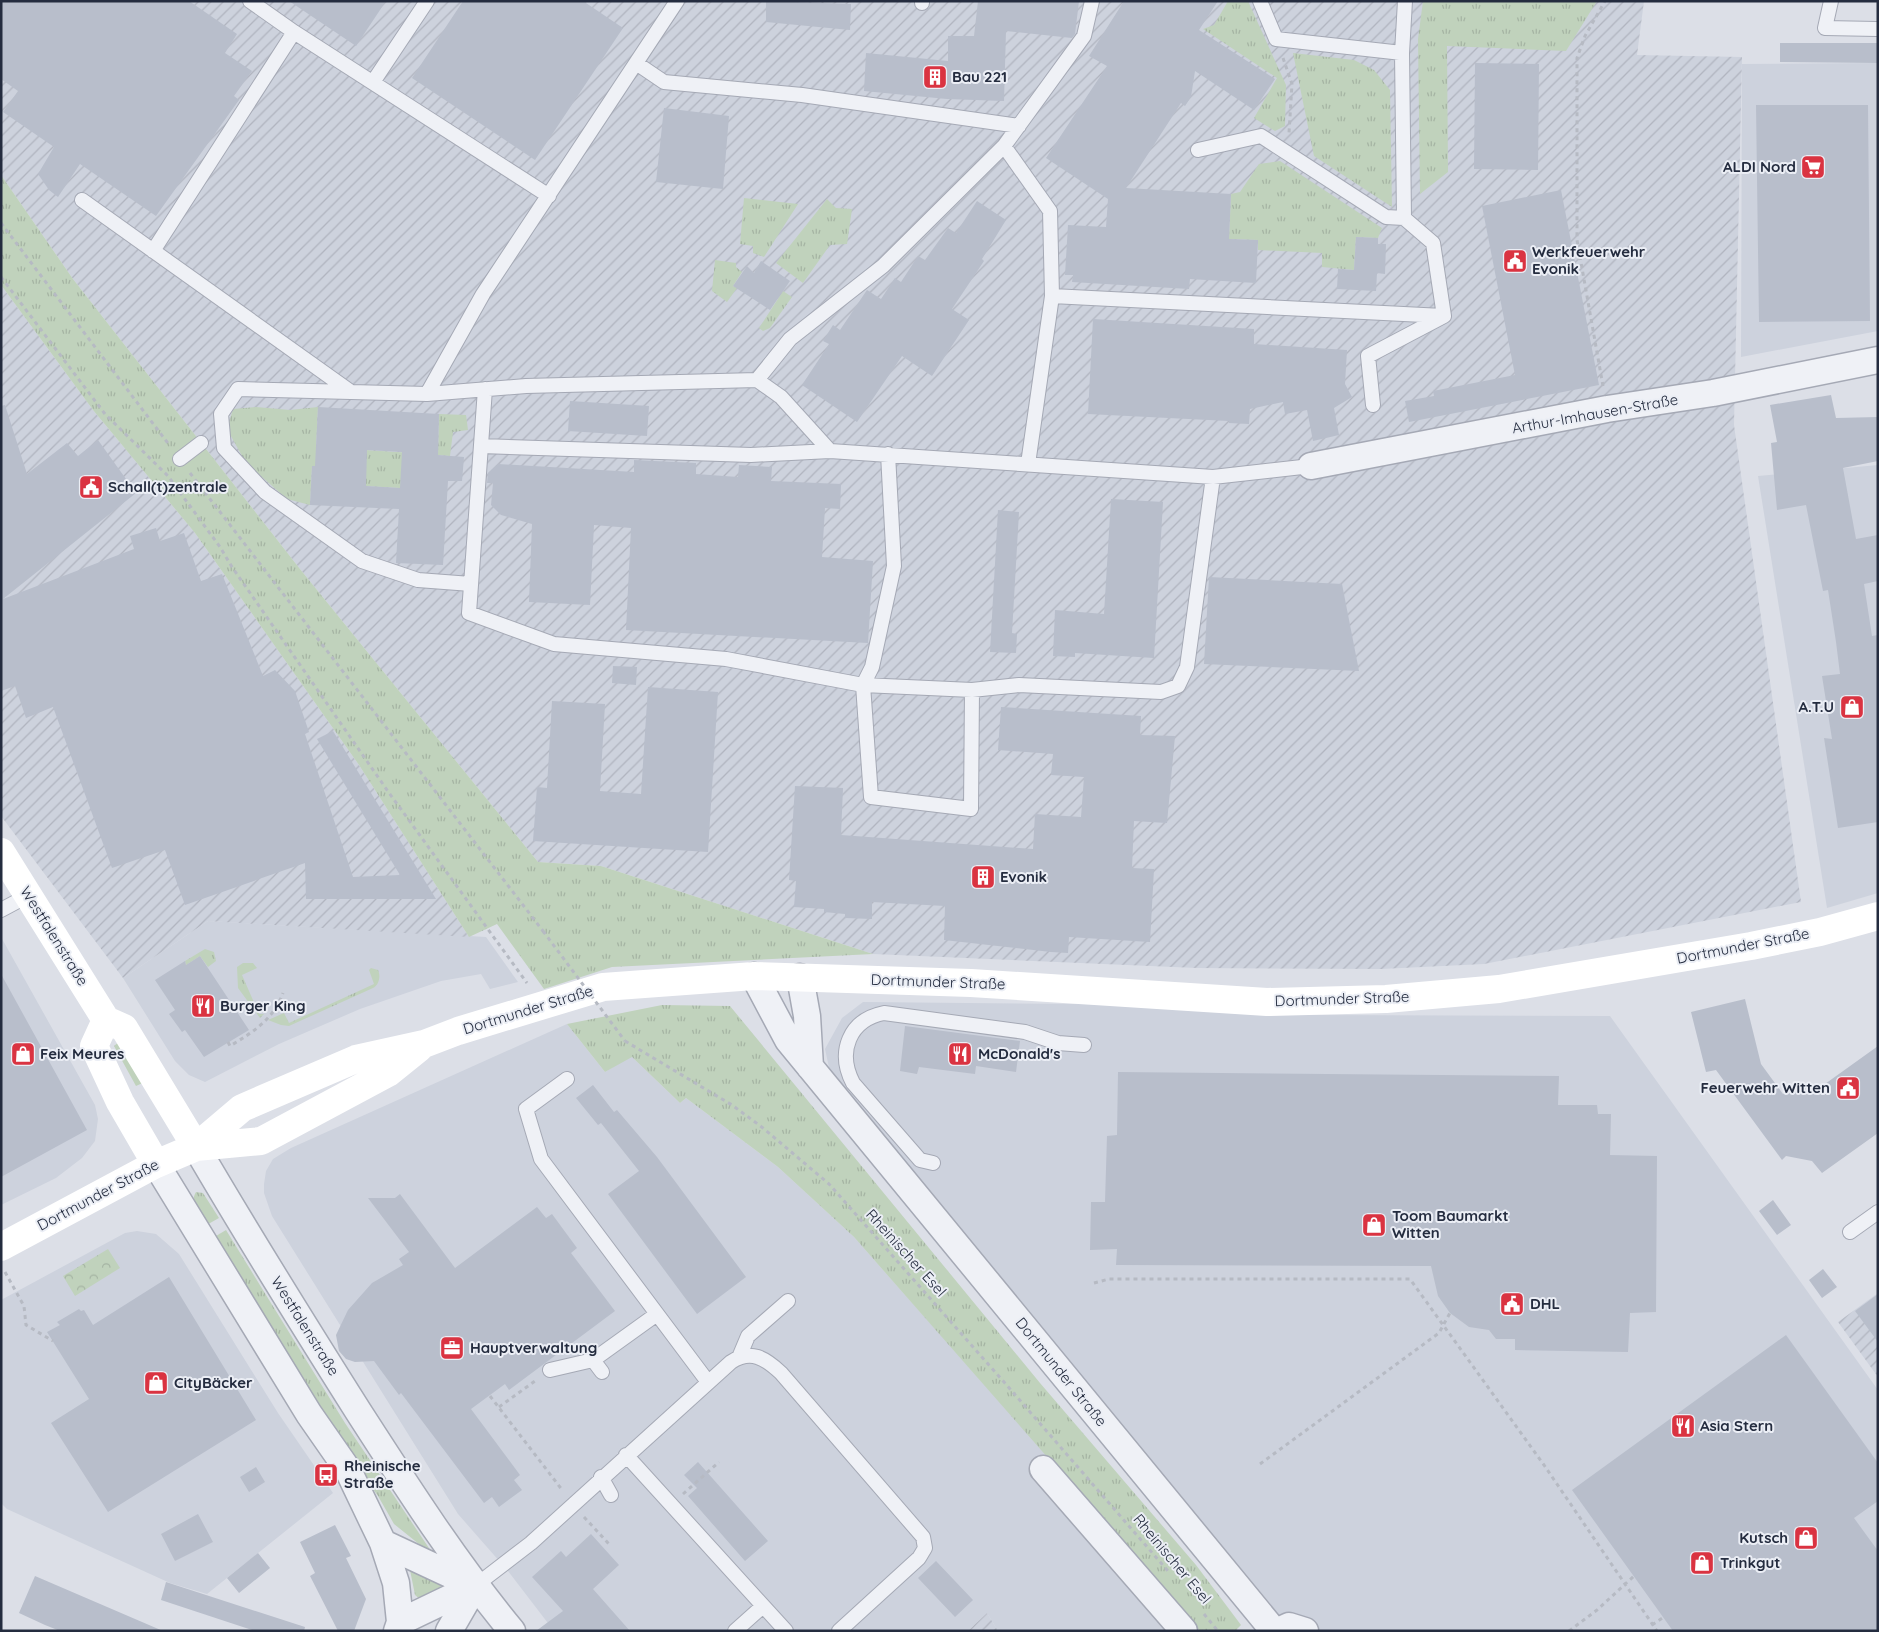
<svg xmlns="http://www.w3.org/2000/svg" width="1879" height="1632" viewBox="0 0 1879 1632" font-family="Quicksand,sans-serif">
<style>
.built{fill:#cdd2dd}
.industrial{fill:url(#industrial-furrows)}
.grass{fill:url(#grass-tufts)}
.park{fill:url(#park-crowns)}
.building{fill:#b8becb;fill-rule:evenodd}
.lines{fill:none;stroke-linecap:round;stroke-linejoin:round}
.lane-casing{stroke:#a5a9b5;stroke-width:16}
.street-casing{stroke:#a5a9b5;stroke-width:29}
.path{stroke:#b6bac3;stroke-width:3;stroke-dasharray:4 4;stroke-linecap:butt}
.lane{stroke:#eff1f6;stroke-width:14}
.street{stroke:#eff1f6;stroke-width:26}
.secondary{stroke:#fff;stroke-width:28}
.path-bridge{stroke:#b6bac3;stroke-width:3;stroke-dasharray:4 4;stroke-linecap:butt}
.labels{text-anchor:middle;stroke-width:4;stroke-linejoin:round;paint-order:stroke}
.poi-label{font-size:15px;font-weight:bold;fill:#242c3f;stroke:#ebeef5;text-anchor:start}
.street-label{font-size:15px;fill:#242c3f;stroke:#ebeef5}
</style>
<defs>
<pattern id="industrial-furrows" width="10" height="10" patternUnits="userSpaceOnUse" patternTransform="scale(1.25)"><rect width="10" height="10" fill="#cdd2dd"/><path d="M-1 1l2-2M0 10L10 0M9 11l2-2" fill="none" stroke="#b0b4bf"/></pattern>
<pattern id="grass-tufts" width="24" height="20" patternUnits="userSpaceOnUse" patternTransform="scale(1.25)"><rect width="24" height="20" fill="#c0d2bc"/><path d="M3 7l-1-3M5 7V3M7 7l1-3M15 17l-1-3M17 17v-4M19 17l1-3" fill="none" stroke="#a5b4a3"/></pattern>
<pattern id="park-crowns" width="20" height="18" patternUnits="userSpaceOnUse" patternTransform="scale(1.25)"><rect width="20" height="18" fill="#c0d2bc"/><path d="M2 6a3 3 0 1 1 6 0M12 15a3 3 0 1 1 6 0" fill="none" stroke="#a5b4a3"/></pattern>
</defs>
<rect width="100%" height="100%" fill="#dcdfe7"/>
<!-- built -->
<path class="built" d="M1878,63V331L1741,357L1742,64Z
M1878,465V893L1827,908L1758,476Z
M208,921L486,937L518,982L490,989L481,974L441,981L360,1009L279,1044L205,1082L189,1075L175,1061L123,978Z
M1,937L95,1105L98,1119L95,1141L82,1158L56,1178L1,1205Z
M863,1002L1183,1005L1311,1015L1610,1016L1878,1390V1631H1293L833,1086L825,1049L842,1018Z
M567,1024L605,1072L631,1056L680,1103L686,1098L778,1167L854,1237L1162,1586L1172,1631H998L987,1613L968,1631H554L508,1571L458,1514L272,1216L264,1193V1184L266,1171L273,1159L291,1148Z
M137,1231L156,1234L179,1254L278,1413L333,1493L207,1594L170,1583L7,1509L1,1503V1300L125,1233Z"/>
<!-- industrial -->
<path class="industrial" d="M1,1H1644L1637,55L1742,57L1734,425L1801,902L1484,964L1381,969L1197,968L873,954L601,866L538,862L300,569L73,279L1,175Z
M1,285L93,410L195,533L359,765L469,937L208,921L123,978L1,816Z
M1878,1293V1377L1838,1322Z
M987,1613L998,1631H968L971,1628Z"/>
<!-- grass -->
<path class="grass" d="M1228,1H1248L1286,85L1285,126L1275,131L1254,118L1277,78L1203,29L1214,25Z
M1423,1H1597L1566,51L1447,46L1448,172L1420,194L1418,39Z
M1293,53L1354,60L1374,70L1390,90L1392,207L1314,156Z
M1280,161L1382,228L1378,238L1356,237L1354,270L1322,267V253L1258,250V240L1229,239L1231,194L1240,192L1259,164Z
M1,175L73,279L300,569L538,862L601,866L873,954L612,967L544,989L497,924L469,937L359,765L195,533L93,410L1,285Z
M744,198L798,204L764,257L753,253V246L740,244Z
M827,199L836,208L852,209L847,244L830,245L803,283L776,263Z
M715,260L736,263V267L742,272L733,286L737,288L727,302L712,291Z
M783,291L792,297L770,328L763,331L759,328Z
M256,407L290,410L318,407L316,447L413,453L400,488L366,486V468L312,466L310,505L287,499L246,463L227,429L233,409Z
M439,414L466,415L468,430L453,432L450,456L438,455Z
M205,949L214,952L216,961L208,967L200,956L186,965L185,961Z
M243,963H253L257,968L242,975L259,1014H264L260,1018L238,988L237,967Z
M371,968L378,970C381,976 379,985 373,988L289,1026L281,1025L268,1020L284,1013L289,1023L374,984L369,970Z
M662,1005L730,1006L1040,1383L1196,1565L1241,1625L1235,1631H1200L854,1237L778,1167L686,1098L680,1103L632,1057L605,1072L567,1024Z
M120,1041L147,1081L136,1086L114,1046Z
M196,1192L203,1193L219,1218L203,1227C198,1217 189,1203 196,1192Z
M226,1230L345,1423L435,1557L394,1524L378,1496L329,1428L211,1239Z
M410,1570L440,1581L441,1589L421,1600L415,1595Z"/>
<!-- park -->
<path class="park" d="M108,1249L120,1268L75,1296L63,1276Z"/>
<!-- building -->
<path class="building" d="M1,1H189L237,34L225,53L252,71L234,96L239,100L156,216L80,164L58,197L49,190L38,174L54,147L3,112L18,91L1,79Z
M289,1H386L356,46Z
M463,1H583L623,28L535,160L412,78Z
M766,1L851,4L850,30L766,22Z
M978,1H1079L1075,34L1072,38L1006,31L1004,101L947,99L864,91L866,53L948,61V36H974Z
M1124,1H1218L1199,30L1275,79L1254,110L1195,71L1191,97L1185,106L1181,103L1126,188L1231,194L1229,239L1258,240L1256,283L1190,279L1189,289L1072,282L1073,275H1065L1068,225L1106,227L1108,199L1046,158L1107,66L1089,56Z
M1780,43H1878V63L1780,62Z
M1475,63L1539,64L1538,170L1474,169Z
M1756,105H1868L1870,321L1759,322Z
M664,108L729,116L723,189L656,182Z
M1561,190L1599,385L1409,422L1405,401L1434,396L1433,391L1515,375L1482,206Z
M977,201L1006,220L982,259L984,261L952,309L969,320L932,376L902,356L857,422L802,385L829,344L823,341L833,325L840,330L867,290L881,299L895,278L901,282L918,256L925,260L948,228L956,233Z
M1356,237L1378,238V244H1386L1385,274L1377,273L1376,291L1337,289L1338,269L1354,270Z
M761,261L790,281L770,310L733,286L747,266L754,273Z
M1093,319L1254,329V344L1347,350L1345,384L1352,397L1334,408L1339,435L1313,441L1307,410L1285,414L1283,402L1250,409L1249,424L1229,423V421L1088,414Z
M1831,395L1836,418L1878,417V461L1843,468L1856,539L1878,535V581L1864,584L1872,636L1878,635V822L1838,828L1824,738L1832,739L1822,676L1840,674L1836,642L1828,590L1823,591L1806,505L1777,510L1771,443L1777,442L1770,405Z
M570,401L649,406L647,436L568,431Z
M5,405L27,474L67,443L78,456L98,440L136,493L3,599L134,549L130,536L156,528L160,541L184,533L201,581L222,574L263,676L275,670L295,691L309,732L305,734L353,877L400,875L317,739L333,731L436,899H306L305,863L185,905L165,850L112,868L53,707L26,718L15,686L1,691V406Z
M318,407L439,414L438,455L464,457L462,481H448L443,565L396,563L399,509L310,505L312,466H315ZM367,450L402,452L400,488L366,486Z
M634,460L696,463V474L738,477L739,465L772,467L771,481L841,484L840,509L825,508L822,557L873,561L868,643L626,630L631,528L594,525L590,605L529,602L532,524L501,515L491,505L493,483H487L488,473L498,464L634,472Z
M1111,499L1163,502L1154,658L1075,653V657L1053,656L1055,610L1104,614Z
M998,510L1019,512L1012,633L1017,634L1016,653L990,652Z
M1209,577L1342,584L1359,671L1204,664Z
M613,666L637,667L636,685L612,683Z
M648,687L718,692L708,852L533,841L537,787L547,788L552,701L605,704L600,791L641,794Z
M1001,707L1141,716L1140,735L1175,736L1167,823L1134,821L1132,868L1154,869L1150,942L1069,937L1068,953L1051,952L944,940L945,906L872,902V919L845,918V914L824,912V909L794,907L796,881L789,880L795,786L843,788L841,835L1033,849L1035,814L1081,817L1084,777L1051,775L1053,754L998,750Z
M200,956L249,1030L204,1057L185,1030L182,1032L169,1014L175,1010L155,980L185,961L186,965Z
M1,974L87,1130L1,1177Z
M1745,999L1761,1064L1783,1094L1795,1085L1818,1089L1878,1046V1133L1822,1173L1812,1161L1786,1156L1782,1160L1716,1070L1706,1072L1691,1012Z
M905,1026L1020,1041L1016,1072L976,1066L975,1074L919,1067L917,1074L900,1071Z
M1118,1072L1559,1076L1558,1105H1597L1598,1114H1611L1610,1155L1657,1156L1656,1312L1630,1313L1628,1352L1515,1350V1339H1496L1489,1330L1469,1327L1450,1313L1438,1296L1431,1266L1116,1265L1117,1249L1090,1250L1091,1202H1105L1107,1136L1117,1135Z
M593,1085L614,1112L617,1110L657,1157L746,1277L697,1314L608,1194L639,1171L601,1123L598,1125L576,1098Z
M400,1194L455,1268L537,1207L546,1218L552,1214L577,1248L571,1253L615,1311L509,1390L505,1384L471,1409L520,1475L514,1480L522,1490L499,1507L492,1497L484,1503L401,1393L399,1395L374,1361L355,1362L346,1359L339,1351L336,1335L348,1310L372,1283L403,1265L399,1259L409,1252L368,1198H395Z
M1773,1200L1791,1225L1777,1235L1759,1211Z
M1823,1269L1837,1287L1822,1298L1809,1280Z
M169,1277L256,1420L108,1512L51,1423L89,1399L47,1332L60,1325L57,1322L79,1309L81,1311L84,1310L93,1325Z
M1878,1294V1342L1855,1311Z
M1786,1335L1878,1463V1501L1854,1518L1878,1551V1631H1673L1572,1490Z
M698,1462L768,1541L745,1561L688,1496L697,1488L684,1475Z
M256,1467L265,1482L249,1492L240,1477Z
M198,1514L213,1542L175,1561L161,1534Z
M335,1525L351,1556L346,1558L366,1599L354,1631H338L310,1576L315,1573L300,1542Z
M591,1534L619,1565L593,1589L630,1631H536L563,1611L532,1577L561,1551L566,1557Z
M258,1553L270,1568L239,1593L227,1578Z
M936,1561L973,1600L955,1617L918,1578Z
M35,1576L163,1631H60L45,1625L19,1613Z
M166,1582L305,1627L304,1631H255L161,1600Z"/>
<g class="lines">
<defs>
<path id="lane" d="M250,1L294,32L549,196
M1260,1L1276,39L1402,53
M1831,1L1825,28L1877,29
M922,3V1
M636,63L664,82L802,95L1019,126
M373,82L427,1
M1004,146L1050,211L1052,296L1028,464
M1198,150L1261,136L1386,217L1404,218
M82,200L351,392L427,394L526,386L757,380L781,397L830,451L1213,477L1311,466
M153,251L294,32
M1052,296L1443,316
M757,380L790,339L883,266L1004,146L1084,36L1092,1
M485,389L469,613L554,644L726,659L863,685L972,690L1019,685L1161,692L1178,686L1187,667L1213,477
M351,392L238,389L221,414L224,448L265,492L362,561L418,580L471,584
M427,394L483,294L677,1
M1373,405L1368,356L1444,316L1433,243L1404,218L1402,53L1405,1
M481,446L751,455L830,451
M888,454L894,566L872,667L863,685L871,797L971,809L972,690
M180,459L201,443
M1,910L29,895
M567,1079L526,1109L541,1159L708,1382
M933,1163L920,1160L853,1083C837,1052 849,1020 884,1013L1025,1032L1058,1043L1084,1045
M1850,1232L1878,1212
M740,1355L748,1336L788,1301
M550,1370L593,1360
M602,1372L593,1360L657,1314
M626,1455L786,1631
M601,1477L611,1495
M475,1586L531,1543L731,1362C751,1349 765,1358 781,1373L923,1537L925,1548L919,1558L839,1631
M735,1631L763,1606"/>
<path id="street" d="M1311,466L1607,409L1713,393L1878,360
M754,976L788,1040L1274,1631
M800,977L807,1016L810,1067
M196,1147C248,1236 303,1324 358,1411C407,1487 455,1562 512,1631
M156,1164L309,1414L348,1470L383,1543L396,1583L400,1622
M1043,1469L1184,1631
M383,1543L475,1586
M397,1631L400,1622L475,1586
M449,1631L475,1586
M1278,1631L1289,1626L1305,1631"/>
</defs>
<!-- lane casing -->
<use href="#lane" class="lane-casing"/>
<!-- street casing -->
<use href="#street" class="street-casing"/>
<!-- path -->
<path class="path" d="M1283,58L1292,84L1289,133
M1,223L170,446
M1,277L105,414L168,476L220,547L232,567L387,790L527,983
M1603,386L1577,240V58L1585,36L1605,1
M190,473L543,931
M625,1041L732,1105L763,1128L829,1184L1004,1382L1168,1571
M228,1042L230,1046C253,1032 273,1020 283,993
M5,1272L24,1306L26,1325L53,1341
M1094,1283L1109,1279H1410L1544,1465L1657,1631
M490,1396L563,1491
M499,1407L535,1381
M1260,1464L1439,1333L1450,1313
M683,1494L719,1462
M584,1517L609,1544
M1204,1614L1218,1631
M1652,1625L1664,1617
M1569,1631L1597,1610L1634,1576"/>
<!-- lane -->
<use href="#lane" class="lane"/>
<!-- street -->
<use href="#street" class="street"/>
<!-- secondary -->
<path class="secondary" d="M1,852L106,1020L124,1028L196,1147
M106,1020L94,1046L120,1102L156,1164
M196,1147L261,1141L388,1073L419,1048
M1,1247L156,1164L196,1147L242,1108L356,1059L424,1044L458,1031L603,987L754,976L971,983L1267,1002L1386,999L1499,989L1751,946L1820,932L1878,916"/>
<!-- path-bridge -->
<path class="path-bridge" d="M543,931L625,1041"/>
</g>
<!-- icons -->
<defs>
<symbol id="building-square" viewBox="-11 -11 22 22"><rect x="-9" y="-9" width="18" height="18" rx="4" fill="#da3341" stroke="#ebeef5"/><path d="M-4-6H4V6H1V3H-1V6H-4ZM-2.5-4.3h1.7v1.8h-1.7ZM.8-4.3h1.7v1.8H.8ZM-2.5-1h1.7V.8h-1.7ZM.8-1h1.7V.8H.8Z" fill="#fff"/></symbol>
<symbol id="supermarket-square" viewBox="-11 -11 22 22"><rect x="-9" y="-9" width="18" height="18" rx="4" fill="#da3341" stroke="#ebeef5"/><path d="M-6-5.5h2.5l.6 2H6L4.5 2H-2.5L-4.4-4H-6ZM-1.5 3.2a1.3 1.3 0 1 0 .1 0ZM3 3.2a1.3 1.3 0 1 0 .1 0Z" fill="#fff"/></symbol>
<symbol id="civic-square" viewBox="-11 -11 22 22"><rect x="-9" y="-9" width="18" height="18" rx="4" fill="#da3341" stroke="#ebeef5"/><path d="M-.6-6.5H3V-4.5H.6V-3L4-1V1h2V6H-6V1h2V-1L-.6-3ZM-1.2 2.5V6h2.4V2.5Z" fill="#fff"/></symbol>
<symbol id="shop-square" viewBox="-11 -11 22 22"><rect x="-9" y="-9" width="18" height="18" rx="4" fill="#da3341" stroke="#ebeef5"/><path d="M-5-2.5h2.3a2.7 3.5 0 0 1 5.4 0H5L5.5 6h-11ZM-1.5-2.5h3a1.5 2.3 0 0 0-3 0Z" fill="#fff"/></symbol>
<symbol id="restaurant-square" viewBox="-11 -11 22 22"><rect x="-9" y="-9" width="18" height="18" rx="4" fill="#da3341" stroke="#ebeef5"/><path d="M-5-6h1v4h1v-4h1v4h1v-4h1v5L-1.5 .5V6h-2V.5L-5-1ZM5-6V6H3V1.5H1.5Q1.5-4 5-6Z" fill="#fff"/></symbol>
<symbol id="office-square" viewBox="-11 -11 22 22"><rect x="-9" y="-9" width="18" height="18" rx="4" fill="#da3341" stroke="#ebeef5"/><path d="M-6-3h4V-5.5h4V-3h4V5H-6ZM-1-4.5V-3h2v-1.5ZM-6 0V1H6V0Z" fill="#fff"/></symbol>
<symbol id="bus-square" viewBox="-11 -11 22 22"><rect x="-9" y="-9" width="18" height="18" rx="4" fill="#da3341" stroke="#ebeef5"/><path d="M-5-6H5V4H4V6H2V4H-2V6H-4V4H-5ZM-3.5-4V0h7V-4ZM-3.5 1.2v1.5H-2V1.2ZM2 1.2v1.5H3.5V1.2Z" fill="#fff"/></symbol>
</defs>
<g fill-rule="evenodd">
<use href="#building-square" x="921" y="63" width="28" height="28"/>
<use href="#supermarket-square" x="1799" y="153" width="28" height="28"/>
<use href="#civic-square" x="1501" y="247" width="28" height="28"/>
<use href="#civic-square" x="77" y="473" width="28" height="28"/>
<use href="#shop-square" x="1838" y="693" width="28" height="28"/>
<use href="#building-square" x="969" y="863" width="28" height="28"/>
<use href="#restaurant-square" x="189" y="992" width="28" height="28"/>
<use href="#shop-square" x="9" y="1040" width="28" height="28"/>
<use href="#restaurant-square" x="946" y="1040" width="28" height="28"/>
<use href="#civic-square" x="1834" y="1074" width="28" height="28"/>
<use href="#shop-square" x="1360" y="1211" width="28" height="28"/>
<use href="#civic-square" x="1498" y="1290" width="28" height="28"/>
<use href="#office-square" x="438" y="1334" width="28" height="28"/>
<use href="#shop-square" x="142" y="1369" width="28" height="28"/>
<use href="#restaurant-square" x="1669" y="1412" width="28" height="28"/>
<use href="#bus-square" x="312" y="1461" width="28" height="28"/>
<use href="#shop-square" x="1792" y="1524" width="28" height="28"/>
<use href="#shop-square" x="1688" y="1549" width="28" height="28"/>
</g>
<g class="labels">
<!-- poi labels -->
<g class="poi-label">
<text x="952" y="82">Bau 221</text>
<text x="1796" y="172" text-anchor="end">ALDI Nord</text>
<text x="1532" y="257">Werkfeuerwehr<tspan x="1532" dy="17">Evonik</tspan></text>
<text x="108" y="492">Schall(t)zentrale</text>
<text x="1834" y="712" text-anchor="end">A.T.U</text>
<text x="1000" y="882">Evonik</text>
<text x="220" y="1011">Burger King</text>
<text x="40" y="1059">Feix Meures</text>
<text x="978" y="1059">McDonald's</text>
<text x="1830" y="1093" text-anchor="end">Feuerwehr Witten</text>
<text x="1392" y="1221">Toom Baumarkt<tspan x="1392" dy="17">Witten</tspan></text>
<text x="1530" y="1309">DHL</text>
<text x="470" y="1353">Hauptverwaltung</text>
<text x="174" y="1388">CityBäcker</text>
<text x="1700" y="1431">Asia Stern</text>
<text x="344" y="1471">Rheinische<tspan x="344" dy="17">Straße</tspan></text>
<text x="1788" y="1543" text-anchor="end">Kutsch</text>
<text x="1720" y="1568">Trinkgut</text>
</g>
<!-- street labels -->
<g class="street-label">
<text transform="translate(1595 414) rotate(-10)" y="5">Arthur-Imhausen-Straße</text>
<text transform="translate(54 936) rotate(58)" y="5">Westfalenstraße</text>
<text transform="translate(1743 946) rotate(-11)" y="5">Dortmunder Straße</text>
<text transform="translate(938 982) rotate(2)" y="5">Dortmunder Straße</text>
<text transform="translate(1342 999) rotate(-2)" y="5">Dortmunder Straße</text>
<text transform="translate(528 1010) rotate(-17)" y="5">Dortmunder Straße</text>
<text transform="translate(98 1195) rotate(-28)" y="5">Dortmunder Straße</text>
<text transform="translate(906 1253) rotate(48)" y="5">Rheinischer Esel</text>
<text transform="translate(305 1326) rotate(58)" y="5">Westfalenstraße</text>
<text transform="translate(1061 1372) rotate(51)" y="5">Dortmunder Straße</text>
<text transform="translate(1172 1559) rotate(50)" y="5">Rheinischer Esel</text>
</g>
</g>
<!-- border -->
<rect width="1879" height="1632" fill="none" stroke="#242c3f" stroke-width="5"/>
</svg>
